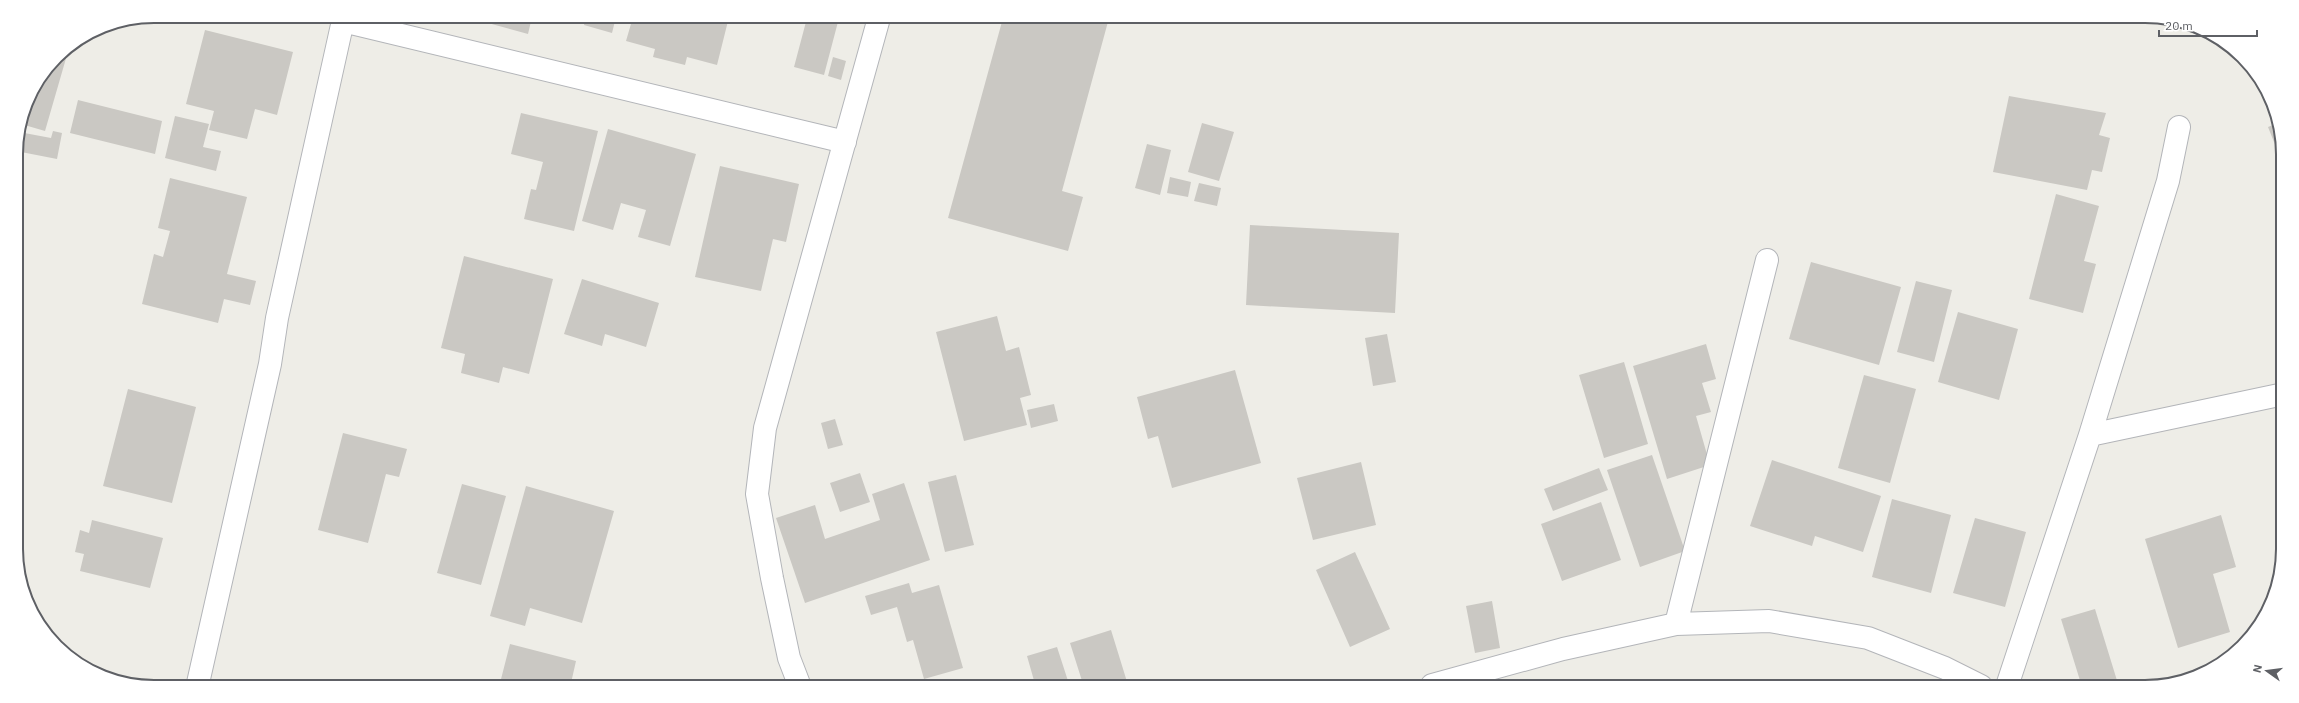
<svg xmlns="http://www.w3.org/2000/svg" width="2299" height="703" viewBox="0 0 2299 703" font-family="'IBM Plex Sans',sans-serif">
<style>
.building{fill:#cac8c3}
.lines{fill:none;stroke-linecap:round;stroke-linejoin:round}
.minor-casing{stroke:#b3b5b9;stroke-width:24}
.minor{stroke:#fff;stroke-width:22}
.rim{fill:none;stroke:#5e6065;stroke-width:2}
</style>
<rect width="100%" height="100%" fill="#eeede7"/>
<!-- building -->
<path class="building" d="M466,17H532L528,34Z
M586,17H616L612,33L584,25Z
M633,17H729L717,65L687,57L685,65L653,57L655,49L626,41Z
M807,18H839L824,75L794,67Z
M1003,18H1109L1062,191L1083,197L1068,251L948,218Z
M205,30L293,52L277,115L255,109L247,139L209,130L214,111L186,104Z
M69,48L45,131L21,124L27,101L57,56Z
M833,57L846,61L841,80L828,76Z
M2009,96L2106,113L2099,135L2110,138L2102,172L2092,170L2087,190L1993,172Z
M78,100L162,121L155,154L70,133Z
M521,113L598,131L574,231L524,219L531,189L536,190L543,162L511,154Z
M175,116L209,124L203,147L221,151L216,171L165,158Z
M1202,123L1234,132L1219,181L1188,172Z
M2278,123L2280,128V157L2268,127Z
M608,129L696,154L670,246L638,237L646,210L621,203L613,230L582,221Z
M53,131L62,133L57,159L16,151L19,132L51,138Z
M1147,144L1171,150L1160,195L1135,188Z
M720,166L799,184L786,242L773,239L761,291L695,277Z
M1170,177L1191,182L1188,197L1167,193Z
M170,178L247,197L227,274L256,281L250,305L224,299L218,323L142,304L154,254L163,257L170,231L158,228Z
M1199,183L1221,188L1217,206L1194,201Z
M2056,194L2099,206L2084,261L2096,264L2083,313L2029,299Z
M1250,225L1399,233L1395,313L1246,305Z
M464,256L553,279L529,374L503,367L499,383L461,373L465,354L441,348Z
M1811,262L1901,287L1879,365L1789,339Z
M582,279L659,303L646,347L605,334L602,346L564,334Z
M1916,281L1952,290L1934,362L1897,352Z
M1958,312L2018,329L1999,400L1938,382Z
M997,316L1006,351L1019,347L1031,395L1020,398L1027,425L964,441L936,332Z
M1387,334L1396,382L1373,386L1365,338Z
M1706,344L1716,379L1702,383L1711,412L1696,416L1710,465L1667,479L1633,366Z
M1624,362L1648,444L1604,458L1579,375Z
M1235,370L1261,463L1172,488L1158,436L1148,439L1137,397Z
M1864,375L1916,389L1890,483L1838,468Z
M128,389L196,407L172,503L103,486Z
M1054,404L1058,421L1031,428L1027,410Z
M835,419L843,445L828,449L821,423Z
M343,433L407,449L399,477L386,474L368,543L318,530Z
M1652,455L1685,551L1640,567L1607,470Z
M1772,460L1881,496L1863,552L1815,536L1812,546L1750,526Z
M1361,462L1376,525L1313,540L1297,478Z
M1599,468L1608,490L1553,511L1544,489Z
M860,473L870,502L840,512L830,483Z
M956,475L974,545L945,552L928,482Z
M904,483L930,560L805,603L776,518L815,505L825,539L880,520L872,494Z
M462,484L506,496L481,585L437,573Z
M526,486L614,511L582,623L530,608L525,626L490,616Z
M1892,499L1951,515L1931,593L1872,577Z
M1601,502L1621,560L1562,581L1541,524Z
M2221,515L2236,567L2213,574L2230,632L2178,648L2145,539Z
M1975,518L2026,532L2005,607L1953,593Z
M92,520L163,538L150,588L80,571L84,554L75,552L80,530L89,533Z
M1355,552L1390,629L1350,647L1316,570Z
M909,583L912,593L939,585L963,668L924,679L913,640L907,642L897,607L871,615L865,596Z
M1492,601L1500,648L1475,653L1466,606Z
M2095,609L2119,687H2082L2061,619Z
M1111,630L1128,685L1083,684L1070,643Z
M510,644L576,661L571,683H500Z
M1057,647L1069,684H1035L1027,656Z"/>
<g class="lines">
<defs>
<path id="minor" d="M343,21L845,142
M2090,435L2279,395
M1676,624L1767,260
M198,683L270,364L277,318L344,16
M799,684L789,658L772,578L757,494L765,428L879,18
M1432,685L1563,649L1676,624L1769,621L1868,638L1945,668L1981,686
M2007,686L2090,435L2168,181L2179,127"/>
</defs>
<!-- minor casing -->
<use href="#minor" class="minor-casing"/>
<!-- minor -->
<use href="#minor" class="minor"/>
</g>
<!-- crop -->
<path d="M0 0H2299V703H0ZM154 23H2145A131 131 0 0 1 2276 154V549A131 131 0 0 1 2145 680H154A131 131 0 0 1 23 549V154A131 131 0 0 1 154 23Z" fill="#fff" fill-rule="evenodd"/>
<path class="rim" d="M154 23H2145A131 131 0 0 1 2276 154V549A131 131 0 0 1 2145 680H154A131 131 0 0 1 23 549V154A131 131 0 0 1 154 23Z"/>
<!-- north arrow -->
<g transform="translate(2267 671) rotate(284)" stroke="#ffffff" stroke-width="3" paint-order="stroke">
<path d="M0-3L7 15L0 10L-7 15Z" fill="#5e6065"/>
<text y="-6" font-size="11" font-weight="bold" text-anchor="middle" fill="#5e6065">N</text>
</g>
<!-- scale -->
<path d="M2159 30v6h98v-6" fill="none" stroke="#5e6065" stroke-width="2"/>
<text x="2165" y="30" font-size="12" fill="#5e6065" stroke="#ffffff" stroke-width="3" paint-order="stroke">20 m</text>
</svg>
